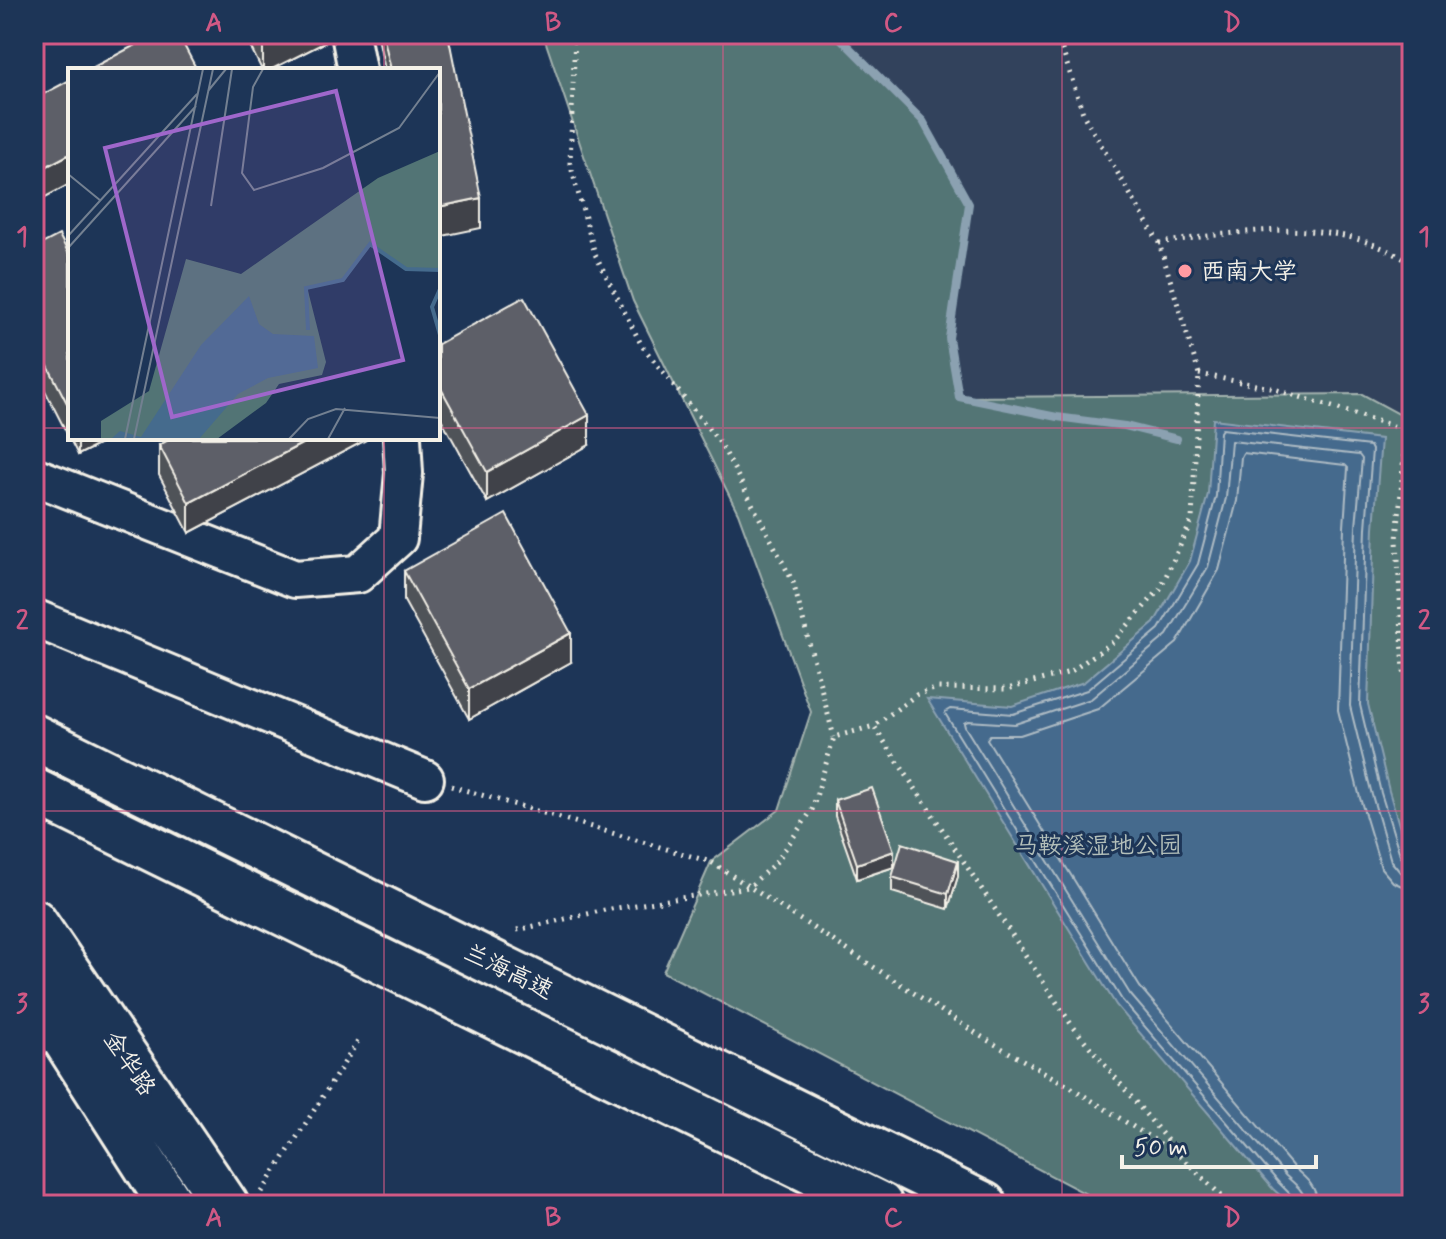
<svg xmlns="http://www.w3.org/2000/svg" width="1446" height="1239" viewBox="0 0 1446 1239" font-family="Mynerve,'LXGW WenKai TC',sans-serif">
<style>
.built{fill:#30425c}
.green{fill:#527475;stroke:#a3b2ae;stroke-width:2}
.water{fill:#456b8d;stroke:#8ba1b1;stroke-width:2}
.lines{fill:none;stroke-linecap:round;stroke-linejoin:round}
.shore{stroke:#aebbc4;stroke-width:2}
.stream{stroke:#8ba1b1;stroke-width:8}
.minor-casing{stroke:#f4f1e8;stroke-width:42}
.major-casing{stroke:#f4f1e8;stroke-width:50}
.highway-casing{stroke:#f4f1e8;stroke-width:50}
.path{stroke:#f4f1e8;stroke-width:5;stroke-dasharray:2 6;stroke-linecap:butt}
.minor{stroke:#1d3557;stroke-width:36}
.major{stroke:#1d3557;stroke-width:44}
.highway{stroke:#1d3557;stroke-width:44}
.wall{fill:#505259;stroke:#f4f1e8;stroke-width:2}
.shaded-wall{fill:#414248;stroke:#f4f1e8;stroke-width:2}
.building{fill:#5d5f67;stroke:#f4f1e8;stroke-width:2}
.grid{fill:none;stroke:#d15985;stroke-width:2;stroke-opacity:0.55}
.poi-dot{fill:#ff9aa2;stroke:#1d3557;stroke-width:3}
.labels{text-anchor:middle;stroke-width:6;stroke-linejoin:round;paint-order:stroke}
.poi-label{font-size:24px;fill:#f4f1e8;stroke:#1d3557;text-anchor:start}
.park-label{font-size:24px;fill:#b3bfba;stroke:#1d3557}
.street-label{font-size:24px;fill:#f4f1e8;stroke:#1d3557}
.inset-river{fill:none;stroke:#456b8d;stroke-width:4}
.inset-road{fill:none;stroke:#738091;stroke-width:2}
.view{fill:#9f67cb;fill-opacity:0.15;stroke:#9f67cb;stroke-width:4}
.inset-edge{fill:none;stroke:#f4f1e8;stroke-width:4}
.neatline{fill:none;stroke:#d15985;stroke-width:3}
.grid-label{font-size:26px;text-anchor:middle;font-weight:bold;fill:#d15985}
</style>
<rect width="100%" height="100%" fill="#1d3557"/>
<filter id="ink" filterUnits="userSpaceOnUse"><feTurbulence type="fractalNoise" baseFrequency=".0125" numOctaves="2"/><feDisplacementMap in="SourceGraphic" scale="16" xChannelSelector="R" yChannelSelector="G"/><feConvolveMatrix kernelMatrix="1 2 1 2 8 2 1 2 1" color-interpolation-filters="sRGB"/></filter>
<g filter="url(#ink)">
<!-- built -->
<path class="built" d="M836,34H1412V421L1362,394L959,397L949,338L969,204Z"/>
<!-- green -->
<path class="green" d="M543,34H836L923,121L969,204L949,338L959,397L1362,394L1412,421V553L1409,579L1412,612V1205H1107L663,972L711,862L779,810L811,712L738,513L633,301Z"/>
<!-- water -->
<path class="water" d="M1213,419L1381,439L1374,528L1368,704L1389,791L1412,869V1205H1291L1273,1189L1116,1005L927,699L1012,706L1084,682L1154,623L1190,561L1208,494Z"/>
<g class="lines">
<!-- shore -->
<path class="shore" d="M1296,1205L1293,1197L1279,1183L1122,1000L946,715L945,712L950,709L1013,714L1087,690L1159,629L1198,564L1216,496L1220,432L1222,429L1370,446L1372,450L1366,528L1360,705L1381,793L1401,858L1405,863L1412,865
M1306,1205C1305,1191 1296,1185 1286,1176L1130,994L965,727L964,723L968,721L1015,724L1091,699L1167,635L1208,567L1226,498L1231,441L1359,455L1362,459L1356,527L1350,706L1372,795L1391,861L1400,872L1412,875
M1318,1205C1317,1187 1307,1179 1294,1168L1140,987L987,739L990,735H1020L1098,709L1177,643L1219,570L1237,501L1241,457L1243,453L1345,465L1348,468L1344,527L1338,710L1360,798L1381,868L1393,882L1402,886L1412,887"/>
<!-- stream -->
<path class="stream" d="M836,34L923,121L969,204L949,338L959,397L1057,417L1125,426L1177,439"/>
<defs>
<path id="minor" d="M350,34L357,70
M34,476L295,579L358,574L398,538L404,473L402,438
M34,618L425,779"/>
<path id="major" d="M34,922L226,1205
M34,991L171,1205"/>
<path id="highway" d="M34,737L984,1205
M34,791L880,1205"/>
</defs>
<!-- minor casing -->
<use href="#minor" class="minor-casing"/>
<!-- major casing -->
<use href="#major" class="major-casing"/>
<!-- highway casing -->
<use href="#highway" class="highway-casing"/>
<!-- path -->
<path class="path" d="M575,34L570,163L595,254L642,346L721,444L793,582L834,737
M1057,34L1084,116L1159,243L1199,374L1192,520L1160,589L1113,642L1070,672L1007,689L937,688L916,695L874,726L1071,1024L1181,1157
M1159,243C1244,231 1336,214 1412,264
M1199,374L1271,388L1406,430L1397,540L1404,673L1412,685
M451,786L711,862L982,1037L1072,1088L1181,1157L1231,1205
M517,930L605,910L749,887L777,861L812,810L834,737L874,726
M262,1192L360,1038"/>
<!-- minor -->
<use href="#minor" class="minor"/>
<!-- major -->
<use href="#major" class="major"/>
<!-- highway -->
<use href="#highway" class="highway"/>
</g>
<!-- wall -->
<path class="wall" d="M244,34H326V42L270,70H262Z
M379,34H448L481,228L438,70H385L379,42Z
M34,248L70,256V438H112L78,455L34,369Z
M438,344L589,445L487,502L438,413Z
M366,438V440L189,533L159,475V445Z
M404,571L571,662L469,719L404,601Z
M835,800L894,867L857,879L835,816Z
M958,876L948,909L892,892V877Z"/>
<!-- shaded-wall -->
<path class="shaded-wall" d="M282,34H326V42L270,70H263V43Z
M70,154V184L34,203V173Z
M481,198V228L438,237V207Z
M589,415V445L487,502V472Z
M78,438H112L78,455Z
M313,438H366V440L189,533V503Z
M571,633V662L469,719V689Z
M894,851V867L857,879V864Z
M958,861V876L948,909V894Z"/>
<!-- building -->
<path class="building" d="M156,34H178L197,70H88Z
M259,34H282L263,43Z
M383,34H448L481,198L438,207V70H391Z
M70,80V154L34,173V99Z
M59,235L70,256V409L34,339V248Z
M524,297L589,415L487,472L438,383V344Z
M172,438H313L189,503L159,445Z
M506,514L571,633L469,689L404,571Z
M872,788L894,851L857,864L835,800Z
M902,843L958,861L948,894L892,877Z"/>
</g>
<!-- grid -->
<path class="grid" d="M384,34V70M723,34V1205M1062,34V1205M34,428H70M438,428H1412M384,438V1205M34,811H1412"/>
<!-- markers -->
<circle class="poi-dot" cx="1185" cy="271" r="8"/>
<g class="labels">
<!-- poi labels -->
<g class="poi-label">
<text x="1201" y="279">西南大学</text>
</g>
<!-- park labels -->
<g class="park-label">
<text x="1098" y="853">马鞍溪湿地公园</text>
</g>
<!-- street labels -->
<g class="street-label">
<text transform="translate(509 971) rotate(26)" y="8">兰海高速</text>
<text transform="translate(130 1063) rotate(56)" y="8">金华路</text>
</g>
</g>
<!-- overview -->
<g transform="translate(68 68)">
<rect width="372" height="372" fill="#1d3557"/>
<path d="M372,83V202L338,201L303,176L275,212L239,219L258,294L254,307L211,316L198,335L149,371H33V353L81,323L118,191L173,206L310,110Z" fill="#527475"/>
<path d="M181,228L191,256L205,266L246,268L250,300L200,310L170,326L131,371H43L52,363L73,369L133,277Z" fill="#456b8d"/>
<path class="inset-river" d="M372,221L364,239L372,267M240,262L238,220L275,212L302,176L338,201L372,202"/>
<path class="inset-road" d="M195,1L185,19L174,105L186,122L255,100L331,60L372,4M140,23L158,1M0,106L33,133M143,138L164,1M0,168L129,26M0,180L128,38M57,371L135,1M66,371L145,1M221,371L240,351L268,341L372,350M260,371L277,340"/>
<path class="view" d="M268,23L335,292L104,349L37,80Z"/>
<rect width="372" height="372" class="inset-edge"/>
</g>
<!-- margin -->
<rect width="1446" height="1239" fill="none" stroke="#1d3557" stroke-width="88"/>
<!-- scale -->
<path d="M1122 1155v12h194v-12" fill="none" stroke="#f4f1e8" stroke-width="4"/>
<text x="1134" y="1155" font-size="24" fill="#f4f1e8" stroke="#1d3557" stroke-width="6" paint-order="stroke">50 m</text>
<rect x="44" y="44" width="1358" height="1151" class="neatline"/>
<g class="grid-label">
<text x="214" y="31">A</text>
<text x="553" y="31">B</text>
<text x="893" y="31">C</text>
<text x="1232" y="31">D</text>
<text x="22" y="245">1</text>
<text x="1424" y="245">1</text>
<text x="22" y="629">2</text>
<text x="1424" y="629">2</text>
<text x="22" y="1012">3</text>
<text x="1424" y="1012">3</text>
<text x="214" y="1226">A</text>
<text x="553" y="1226">B</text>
<text x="893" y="1226">C</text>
<text x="1232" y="1226">D</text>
</g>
</svg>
